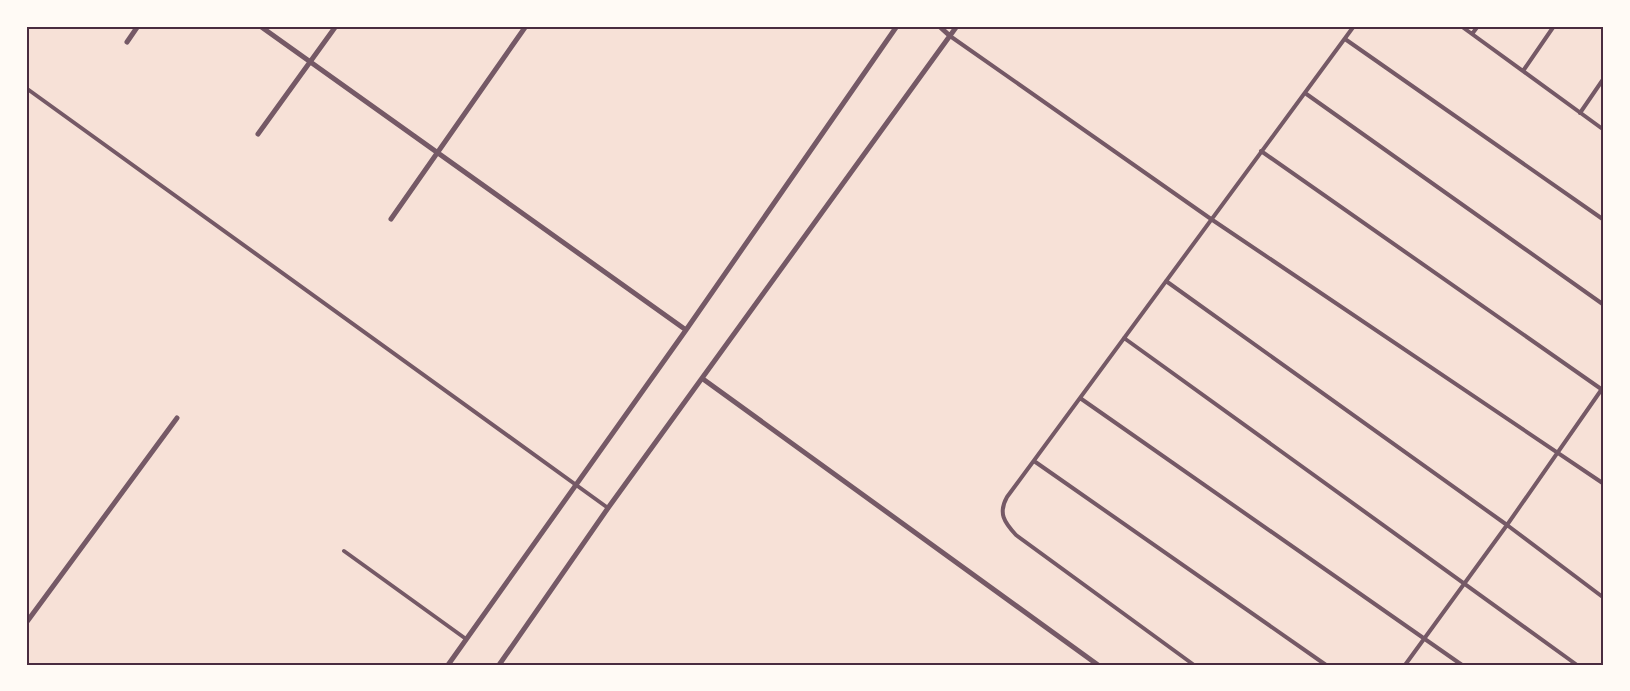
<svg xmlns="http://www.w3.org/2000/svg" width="1630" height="691" viewBox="0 0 1630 691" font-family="'Varela Round',sans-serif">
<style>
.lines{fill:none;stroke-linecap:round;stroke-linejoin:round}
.service{stroke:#755966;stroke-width:4}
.minor{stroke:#755966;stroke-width:5}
.neatline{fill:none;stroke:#4a2c40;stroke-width:2}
</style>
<rect width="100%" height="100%" fill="#f7e1d7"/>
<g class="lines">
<!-- service -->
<path class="service" d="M1461,26L1604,130
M1472,34L1478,26
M950,36L1211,219L1604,484
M1345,39L1604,220
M1523,71L1554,26
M26,88L608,508
M1305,93L1604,305
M1580,113L1604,78
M1261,151L1604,391
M1166,281L1507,525L1604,598
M1124,338L1577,665
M1080,398L1462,665
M1034,461L1326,665
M344,551L466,639
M1194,665L1016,535C1004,522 998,513 1007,497L1354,26
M1405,665L1507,525L1604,386"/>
<!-- minor -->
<path class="minor" d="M260,26L686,330
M939,26L950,36
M127,42L138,26
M258,134L336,26
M391,219L526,26
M703,379L1098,665
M26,623L177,418
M448,665L686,330L897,26
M499,665L608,508L957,26"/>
</g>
<!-- border -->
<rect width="1630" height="691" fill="none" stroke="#fffaf5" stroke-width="55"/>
<rect x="28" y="28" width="1574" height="636" class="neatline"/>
</svg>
